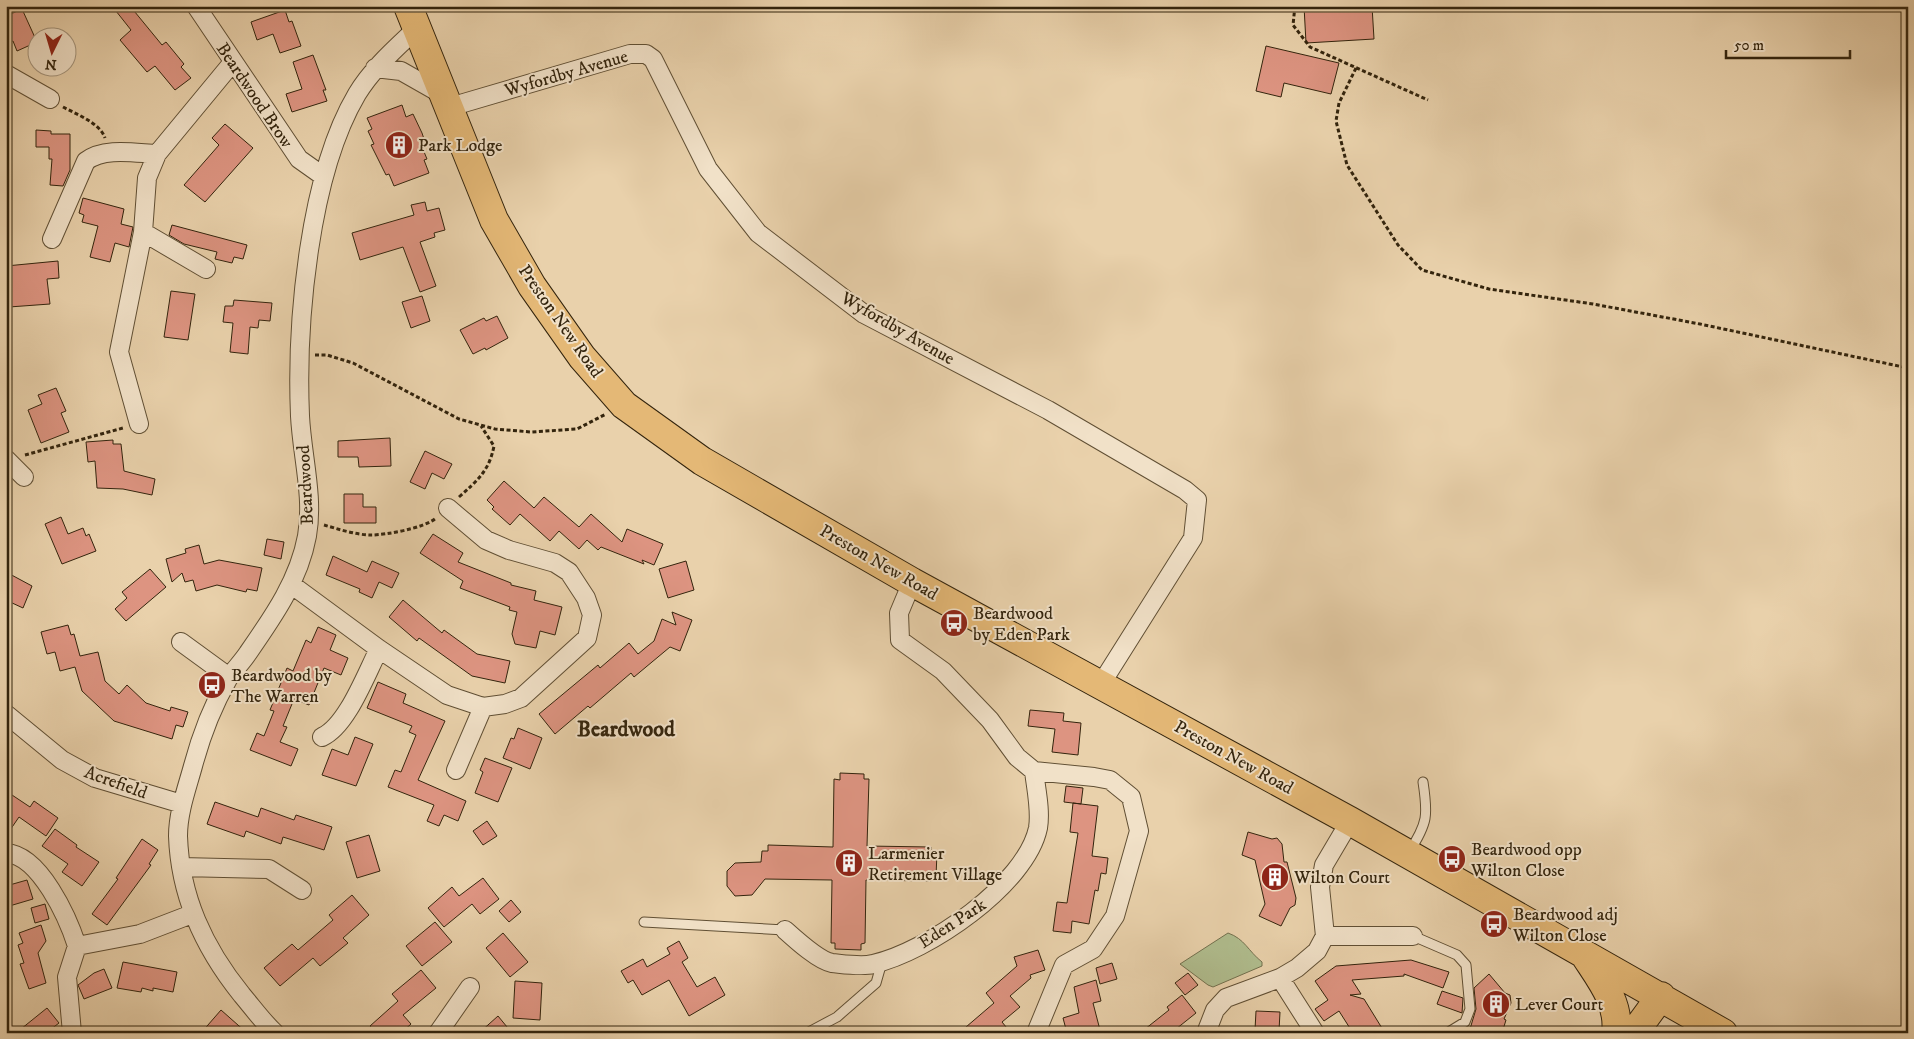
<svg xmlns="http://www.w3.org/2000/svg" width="1914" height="1039" viewBox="0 0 1914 1039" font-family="'IM FELL DW Pica',serif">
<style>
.green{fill:#b0bd8e;stroke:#72704e}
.building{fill:#dd9481;stroke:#33240d}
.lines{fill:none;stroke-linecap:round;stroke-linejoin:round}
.service-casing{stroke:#604f34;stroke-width:11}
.minor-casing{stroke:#604f34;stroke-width:20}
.trunk-casing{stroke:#33240d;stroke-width:30}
.path{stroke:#33240d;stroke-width:3;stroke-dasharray:4 2.5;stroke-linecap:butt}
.service{stroke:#f1e1c8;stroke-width:9}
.minor{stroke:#f1e1c8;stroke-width:18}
.trunk{stroke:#e4b876;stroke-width:28}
.labels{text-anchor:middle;stroke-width:4;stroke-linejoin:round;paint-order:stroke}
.street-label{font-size:18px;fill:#33240d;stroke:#f1e1c8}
.poi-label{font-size:18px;fill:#33240d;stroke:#f1e1c8;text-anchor:start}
.district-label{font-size:22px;font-weight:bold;fill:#33240d;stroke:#f1e1c8}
</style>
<rect width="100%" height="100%" fill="#e9d1ab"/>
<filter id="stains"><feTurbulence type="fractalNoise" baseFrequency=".004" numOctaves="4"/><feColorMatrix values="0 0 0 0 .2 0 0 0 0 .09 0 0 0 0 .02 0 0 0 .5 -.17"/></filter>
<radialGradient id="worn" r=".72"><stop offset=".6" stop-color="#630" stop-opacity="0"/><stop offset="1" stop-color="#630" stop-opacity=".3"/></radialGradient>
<!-- green -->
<path class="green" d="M1228,933C1245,939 1248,951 1262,962V966L1213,987L1208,985L1180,964Z"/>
<!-- building -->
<path class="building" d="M112,6H130L162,45L166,42L184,64L181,67L191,78L175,90L155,66L147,72L120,40L131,30Z
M1304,6H1372L1374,39L1306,43Z
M22,9L37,42L17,51L13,41L6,44V16Z
M285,10L289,22L292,21L301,46L280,53L273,34L257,40L251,22Z
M1266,46L1339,63L1331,94L1284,83L1281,97L1256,91Z
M313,55L326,90H323L327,101L292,112L286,94L302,89L293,62Z
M402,105L406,117L413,114L422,133L426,145L422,147L427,159L424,160L429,173L394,186L389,174L386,175L371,145L374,144L368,131L372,129L367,118Z
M225,124L253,148L205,202L184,185L219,145L212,138Z
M36,130L51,131V134H70V170L63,186L50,185L52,159H49V147H36Z
M83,198L124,209L121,224L133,227L129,247L115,243L110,262L90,257L98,226L82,222L84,215L79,213Z
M425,202L427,211L439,208L445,230L434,233L435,237L420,242L436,286L420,292L403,247L360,260L352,233L414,215L411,205Z
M172,225L247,245L243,259L234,257L232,263L215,259L217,252L184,244L169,235Z
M58,261L59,278L47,279L50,304L9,307L6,266Z
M171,291L195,294L188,340L164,337Z
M422,296L430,321L411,328L402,302Z
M234,300L272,303L270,321L259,320L258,328L250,327L248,354L230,352L233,323L223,322L225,306H233Z
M497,316L508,338L486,350L485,348L473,354L460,330L484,318L486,321Z
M56,388L66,411L61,413L69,432L41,443L28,410L42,404L38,395Z
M390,438L391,466L359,467L358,457H338V441Z
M113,440V444H121L124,471L155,479L152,495L123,489L97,488L95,461L88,462L86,442Z
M425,451L452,464L444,479L432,473L425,489L410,482Z
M504,481L534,508L544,497L579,527L591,514L622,542L627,529L663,544L654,565L642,560L644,564L601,547L598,550L587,540L579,549L559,531L550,541L520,514L510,525L492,509L494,507L487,500Z
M344,494H363V507H376V523H344Z
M61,517L68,534L83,528L86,536L89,534L96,551L62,564L45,524Z
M433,534L463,553L458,562L511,583V585L536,591L534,600L562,607L555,635L540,631L536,648L515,644L512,634L517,612L509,610L510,607L460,588L463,581L420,553Z
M267,539L284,542L281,559L264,555Z
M199,545L204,564L219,560L262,568L257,591L247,589L246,592L217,585L196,591L193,580L185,582L182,573L172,582L166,559L186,553L185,549Z
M333,556L367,572L372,561L399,573L392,588L379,582L372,598L359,592L360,589L326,575Z
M686,561L694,590L668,598L659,569Z
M150,569L166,587L126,621L115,609L127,598L122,592Z
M6,572L32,586L23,608L10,602L6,609Z
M403,600L442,633L444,630L477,654L510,661L505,683L472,676L419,638L417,641L389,617Z
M672,612L692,620L680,651L670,647L634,677L631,673L590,708L588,706L555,734L539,714L598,665L600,668L629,643L638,654L654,641L662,619L676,625Z
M68,625L71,635L74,634L80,656L98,652L105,681L119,694L127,685L146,703L170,711L171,707L188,712L183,727L176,725L172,739L114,721L82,691L75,667L60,671L55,652L47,654L41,632Z
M318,627L336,635L330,650L348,658L341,675L324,668L309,705L294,699L283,726L287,727L280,742L298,749L291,766L250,750L257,733L264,736L274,711L270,710L287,668L293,671L306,640L311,643Z
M378,682L406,694L403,703L445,721L418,780L466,801L458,821L444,815L439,826L427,821L434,805L388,787L395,770L401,772L416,735L409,732L412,726L367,708Z
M1030,710L1064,713L1063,721L1081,723L1078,755L1052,752L1055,729L1028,726Z
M518,728L542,738L530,769L503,758L511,738L514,739Z
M355,737L373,744L356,786L322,775L332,749L348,755Z
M485,758L512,768L498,802L475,793L483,772L480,770Z
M840,773L864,774V779H869L867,846L931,847V852H937L936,877L931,876V881L866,880L865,943L861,944V950L835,949V943H831L832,880L765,879L752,895L735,896L727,886V871L735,863L761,862L762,851H768V845L833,847L834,779L840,780Z
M1066,786L1083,788L1081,804L1064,802Z
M6,791L30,807L34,801L58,818L46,836L19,817L6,836Z
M215,802L258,817L261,808L294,820L296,815L332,827L324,850L283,837L281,844L246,831L244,837L207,824Z
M1073,803L1098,806L1092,856L1108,858L1106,874L1101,873L1098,891L1095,890L1089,924L1072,921L1071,933L1053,931L1057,902L1067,903L1078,833L1070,832Z
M487,821L497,836L483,845L473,831Z
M55,829L77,845L76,847L99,862L82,886L62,872L68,864L42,846Z
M1248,832L1272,839L1277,838L1282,844L1284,862H1287L1296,898L1295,905L1290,908L1281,926L1259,916L1265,904L1255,860L1242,855Z
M369,835L380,871L357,878L346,842Z
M142,839L158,850L149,864L151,865L107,925L92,914L118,879L116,878Z
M483,878L499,899L480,914L472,904L444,927L428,908L452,887L459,896Z
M27,880L33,899L6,907V886Z
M352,895L369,915L343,938L348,943L320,966L313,958L280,986L264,968L292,944L298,950L333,920L329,915Z
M511,900L521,912L509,922L499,911Z
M45,904L49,919L35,923L31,908Z
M435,922L452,942L422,966L406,946Z
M41,925L46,941L38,953L46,983L29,989L20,964L24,963L18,945L23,943L19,933Z
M503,933L528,962L510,977L486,948Z
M679,941L688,958L682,962L697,987L715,977L725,995L689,1016L669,980L642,995L633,980L628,983L621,971L643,959L647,967L670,954L667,948Z
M1038,950L1045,970L1030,975L1031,978L1010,996L1020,1007L1002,1022L1011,1033H959L994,1003L986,993L1017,966L1014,957Z
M1411,960L1449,972L1443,988L1404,974V976L1352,980L1361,994L1350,995L1364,999L1385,1033H1353L1339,1011L1324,1021L1315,1009L1328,1000L1315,981L1336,966Z
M123,962L177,972L173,992L153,988V991L142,988L141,992L117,988Z
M1112,963L1117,979L1100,984L1096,968Z
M104,969L112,988L84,999L78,985L94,973Z
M421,970L436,988L403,1015L411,1024L401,1033H376L370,1026L398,1001L392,994Z
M1188,973L1198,985L1185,995L1175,983Z
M1489,974L1505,993L1510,995L1511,1003L1504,1019L1506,1020L1502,1033H1480L1470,1029L1476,1009L1474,988Z
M1096,980L1101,1001L1093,1003L1100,1030L1089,1033H1067L1063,1018L1079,1013L1074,987Z
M515,981L542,983L540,1020L513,1018Z
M1442,991L1463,998L1462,1013L1437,1004Z
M1182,995L1196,1013L1171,1033H1140L1169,1010L1167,1007Z
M47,1008L59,1023L46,1033H16Z
M221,1010L247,1033H201Z
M1256,1011L1280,1012L1279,1031L1255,1030Z
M498,1016L512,1033H479Z"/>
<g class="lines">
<defs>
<path id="service" d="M1409,852C1428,823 1428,815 1423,782
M644,922L785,930
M1413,936L1457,955L1466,965L1470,1009L1465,1022L1447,1033
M807,1033L837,1017L876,983L882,962"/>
<path id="minor" d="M196,6L299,159L323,176
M375,68L401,71L445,96
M6,74L50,99
M450,107L630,54H646L653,59L708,169L758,233L864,314L1048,410L1185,490L1197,500L1193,538L1101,684
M143,232L206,269
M52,239L86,161C104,147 135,153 157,154
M139,424L119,352L143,232L147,178L157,154L233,62
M6,459L24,477
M912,582L899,613L900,640L943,671L990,720L1017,757L1034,771L1094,777L1110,780L1131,797L1139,831L1115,916L1093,949L1064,965L1036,1033
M292,585L379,649L447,695L483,707L505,704L521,698L587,638L592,615L586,598L569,572L555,563L509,550L486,540L448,508
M181,642L229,677
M6,714L62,760L95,778L182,804
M322,737C347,726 366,674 379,649
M456,770L483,707
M6,853C40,855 68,918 77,946
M181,867L269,869L302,890
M785,930C795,939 819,961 832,963C843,964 862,967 873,964C927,952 1026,885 1038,828C1041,810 1036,789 1034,771
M1325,936H1413
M1280,978L1315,1033
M72,1033L67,977L77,946L140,934L192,914
M275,1033C263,1022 253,1008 242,995C204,948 180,897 178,836C178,812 187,788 193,766C201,736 212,707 228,679C234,670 242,662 248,653C273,617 299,580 307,536C314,497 302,456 300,416C296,322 309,175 357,94C372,69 395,49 416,29
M438,1033L470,987
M1206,1033L1215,1010L1226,998L1280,978L1297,968L1317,951L1325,936L1320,887L1324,865L1350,821"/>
<path id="trunk" d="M408,6L494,220L532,286L582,357L624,405L702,461L912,582L1350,821L1723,1033
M1586,957C1601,980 1620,1004 1616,1033
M1634,1033L1661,996"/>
</defs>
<!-- service casing -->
<use href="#service" class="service-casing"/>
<!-- minor casing -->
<use href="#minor" class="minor-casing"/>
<!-- trunk casing -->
<use href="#trunk" class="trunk-casing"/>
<!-- path -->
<path class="path" d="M1295,6L1293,25L1310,47L1428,100
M1356,68L1339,103L1336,121L1347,165L1398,245L1422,270L1489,289L1593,304L1700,324L1908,368
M63,107C76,114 100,123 105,138
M315,355H327L353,363L459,419L495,429L531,432L577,429L606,414
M25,455L123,428
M459,497C478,480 489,471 494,446L481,426
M324,525C338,529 356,535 371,535C386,535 425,528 436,518"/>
<!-- service -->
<use href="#service" class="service"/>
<!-- minor -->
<use href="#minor" class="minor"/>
<!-- trunk -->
<use href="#trunk" class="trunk"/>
</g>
<!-- icons -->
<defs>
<symbol id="building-disc" viewBox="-11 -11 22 22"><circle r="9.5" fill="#8f2418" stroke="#f1e1c8"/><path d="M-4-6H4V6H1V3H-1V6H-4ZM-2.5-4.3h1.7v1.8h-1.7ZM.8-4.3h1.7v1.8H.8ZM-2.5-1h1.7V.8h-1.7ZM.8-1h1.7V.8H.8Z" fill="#fff"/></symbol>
<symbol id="bus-disc" viewBox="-11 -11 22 22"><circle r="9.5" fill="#8f2418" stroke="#f1e1c8"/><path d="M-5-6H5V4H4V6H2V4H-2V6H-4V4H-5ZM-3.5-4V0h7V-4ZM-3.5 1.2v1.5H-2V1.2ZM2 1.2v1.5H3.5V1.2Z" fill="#fff"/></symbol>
</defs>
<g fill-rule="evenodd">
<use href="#building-disc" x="383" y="129" width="32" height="32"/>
<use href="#bus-disc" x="938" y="607" width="32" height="32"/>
<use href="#bus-disc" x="196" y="669" width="32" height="32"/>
<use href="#bus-disc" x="1436" y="843" width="32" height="32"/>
<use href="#building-disc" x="833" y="847" width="32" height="32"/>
<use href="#building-disc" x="1259" y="861" width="32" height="32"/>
<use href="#bus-disc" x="1478" y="908" width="32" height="32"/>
<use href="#building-disc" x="1480" y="988" width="32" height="32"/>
</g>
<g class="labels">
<!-- street labels -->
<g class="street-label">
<text transform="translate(566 73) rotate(-16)" y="6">Wyfordby Avenue</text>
<text transform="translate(255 95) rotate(56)" y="6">Beardwood Brow</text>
<text transform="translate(561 321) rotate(55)" y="6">Preston New Road</text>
<text transform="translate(898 328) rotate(30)" y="6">Wyfordby Avenue</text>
<text transform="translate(305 485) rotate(-93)" y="6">Beardwood</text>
<text transform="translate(879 562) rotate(30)" y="6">Preston New Road</text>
<text transform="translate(1234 757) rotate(29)" y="6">Preston New Road</text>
<text transform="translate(116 782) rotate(20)" y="6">Acrefield</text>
<text transform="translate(952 923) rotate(-33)" y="6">Eden Park</text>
</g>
<!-- poi labels -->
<g class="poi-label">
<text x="418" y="151">Park Lodge</text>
<text x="973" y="619">Beardwood<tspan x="973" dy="21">by Eden Park</tspan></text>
<text x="231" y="681">Beardwood by<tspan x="231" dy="21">The Warren</tspan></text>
<text x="1471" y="855">Beardwood opp<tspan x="1471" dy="21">Wilton Close</tspan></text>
<text x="868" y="859">Larmenier<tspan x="868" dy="21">Retirement Village</tspan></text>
<text x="1294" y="883">Wilton Court</text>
<text x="1513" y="920">Beardwood adj<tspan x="1513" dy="21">Wilton Close</tspan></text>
<text x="1515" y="1010">Lever Court</text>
</g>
<!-- district labels -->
<g class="district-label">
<text x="626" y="736">Beardwood</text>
</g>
</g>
<!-- margin -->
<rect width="1914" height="1039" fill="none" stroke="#e9d1ab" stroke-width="25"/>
<rect x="8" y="8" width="1899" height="1024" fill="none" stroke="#33240d" stroke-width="2.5"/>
<rect x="12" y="12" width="1889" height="1014" fill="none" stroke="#33240d"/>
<!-- north arrow -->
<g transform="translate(52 52) rotate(185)"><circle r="24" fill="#f1e1c8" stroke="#a5957d"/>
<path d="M0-4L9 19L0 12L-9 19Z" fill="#8f2418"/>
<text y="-8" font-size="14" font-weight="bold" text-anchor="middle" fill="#33240d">N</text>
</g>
<!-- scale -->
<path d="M1726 50v8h124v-8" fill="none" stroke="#33240d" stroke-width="2.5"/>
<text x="1734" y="50" font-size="15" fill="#33240d" stroke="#f1e1c8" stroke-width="4" paint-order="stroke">50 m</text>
<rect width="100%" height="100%" filter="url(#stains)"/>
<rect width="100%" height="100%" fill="url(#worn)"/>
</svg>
